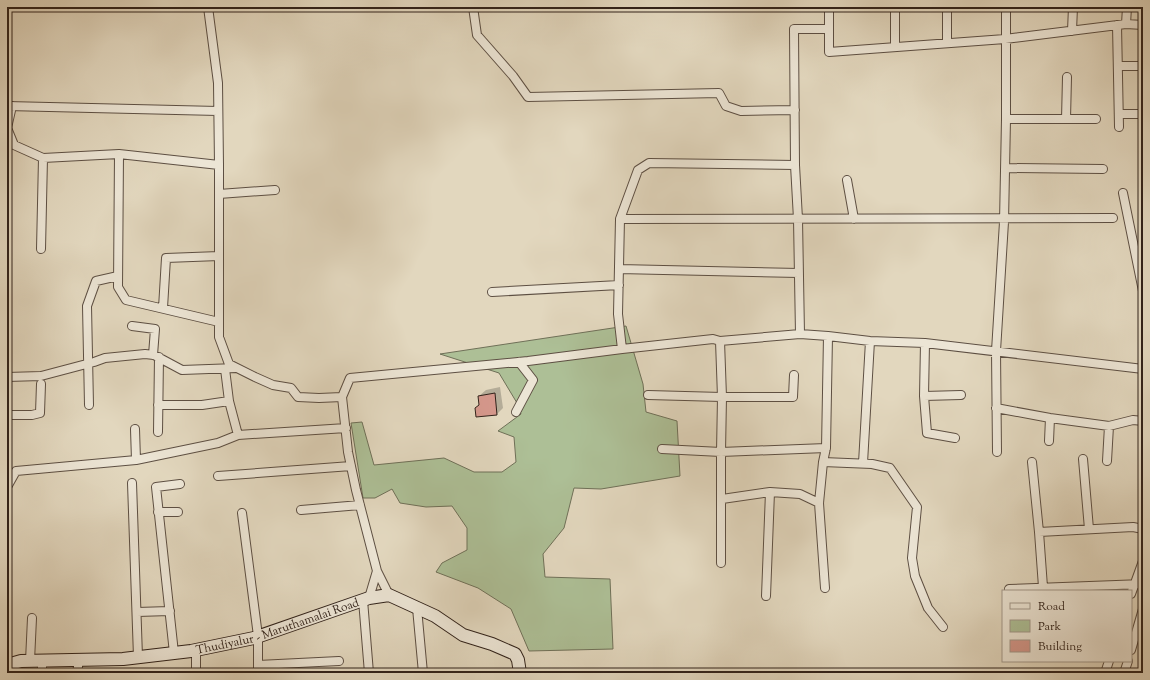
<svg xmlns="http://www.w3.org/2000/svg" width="1150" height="680" viewBox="0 0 1150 680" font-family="'Sorts Mill Goudy',serif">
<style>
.green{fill:#adbf96;stroke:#6f7058}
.shadow{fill:#0003}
.building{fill:#d4978b;stroke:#31221a}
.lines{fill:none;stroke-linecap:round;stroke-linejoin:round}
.street-casing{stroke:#5d4f43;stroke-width:10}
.secondary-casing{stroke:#31221a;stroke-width:14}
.street{stroke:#ece5d5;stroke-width:8}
.secondary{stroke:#ece5d5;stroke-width:12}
.labels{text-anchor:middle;stroke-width:4;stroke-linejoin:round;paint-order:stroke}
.street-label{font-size:12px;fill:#31221a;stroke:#ece5d5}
</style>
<rect width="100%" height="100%" fill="#e2d7be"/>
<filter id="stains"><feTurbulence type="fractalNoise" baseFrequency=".005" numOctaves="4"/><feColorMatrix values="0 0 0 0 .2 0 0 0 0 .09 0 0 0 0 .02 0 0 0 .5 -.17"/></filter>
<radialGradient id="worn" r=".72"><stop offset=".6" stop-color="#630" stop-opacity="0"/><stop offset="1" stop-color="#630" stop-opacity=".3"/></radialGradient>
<!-- green -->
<path class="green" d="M626,326L643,384L646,412L677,421L680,476L601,489L574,488L564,528L543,554L545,577L610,579L613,649L529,651L511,609L478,588L436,572L442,563L467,550V528L452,506L426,507L400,503L392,489L375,498H363L351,423L362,422L374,465L444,458L474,472H502L516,462L514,437L498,431L521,414L517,403L499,373L440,354Z"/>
<!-- shadow -->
<path class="shadow" d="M500,387L503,408L497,414L477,416L480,404L479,396L486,390Z"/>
<!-- building -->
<path class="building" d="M495,393L497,415L476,417L475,408L479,405L478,396Z"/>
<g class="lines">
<defs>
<path id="street" d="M208,7L218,83L219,165V337L229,364L255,377L273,385L291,388L298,397L319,398L342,397
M473,7L477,35L513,76L528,97L719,93L726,106L741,111L795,110
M829,7V52L1005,39L1126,24L1143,25
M1126,24L1127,7
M1117,25L1119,127
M1072,31L1073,7
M947,43V7
M895,47V7
M1118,66H1143
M7,106L218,111
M12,106L7,128L14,145L43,158L119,154L219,165
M1119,114H1143
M1006,119H1096
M1066,119L1067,77
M119,154L118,287L126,300L219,322
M1005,168L1103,169
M847,180L854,219
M1123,193L1143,291
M219,194L275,190
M620,219L1113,218
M41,249L43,158
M619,269L799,273
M492,292L619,285
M163,308L166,258L219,256
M132,326L155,329L153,355
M800,334L798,219L795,165L794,29H829
M720,341L722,397L721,452V563
M925,343L924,396L961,395
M622,349L618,314L620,219L638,170L649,163L795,165
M225,369L229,401L238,435
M7,377L41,376L94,362L105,358L145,354L154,355L182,370L236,368
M648,395L722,397H793L794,375
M924,396L927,433L955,438
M89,405L87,306L96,281L118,276
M158,405H202L229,401
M996,408L1050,418L1109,426L1133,420L1143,421
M516,412L533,380L519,362
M7,415H32L40,413L41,384
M135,429L136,460
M158,432L159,357
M1049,441L1050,418
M662,449L721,452L826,448
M997,452L996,351L1004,222L1006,119V7
M1083,459L1089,529
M1107,461L1109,426
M823,462L872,464L890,468L917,507L912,558L915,576L928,608L943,627
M1032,462L1039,532L1043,587
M863,463L870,341
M218,476L351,466
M132,483L138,657
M7,487L16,471L136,460L218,443L238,435L346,428
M722,499L770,492L800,494L819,503
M301,510L360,505
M158,512H178
M242,513L258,636V673
M1039,532L1133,527L1143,529
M377,571L389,595
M825,588L819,503L823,462L826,448L828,336
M1010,591L1009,589L1143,584
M1131,594L1143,561
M766,596L770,492
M369,598L377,571L356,490L348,452L342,397L350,378L528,361L622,349L713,339L720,341L800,334L828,336L870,341L925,343L1143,369
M363,600L369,673
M417,608L423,673
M137,612L170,611
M1131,650L1143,609
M174,653L156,487L180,484
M30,661L32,618
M258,665L339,661
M42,673V661
M77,673L79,660
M196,673V650
M1105,673L1109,661
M1124,673L1128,661"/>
<g id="secondary">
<path id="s1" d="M7,665L21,661L123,659L191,651L254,638L369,598L389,595L435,616L463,635L492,644L515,654L518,660L520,673"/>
</g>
</defs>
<!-- street casing -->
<use href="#street" class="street-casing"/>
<!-- secondary casing -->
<use href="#secondary" class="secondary-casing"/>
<!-- street -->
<use href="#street" class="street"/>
<!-- secondary -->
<use href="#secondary" class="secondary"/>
</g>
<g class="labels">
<!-- street labels -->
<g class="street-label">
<text dy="4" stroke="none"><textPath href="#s1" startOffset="275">Thudiyalur - Maruthamalai Road</textPath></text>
</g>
</g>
<!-- margin -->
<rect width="1150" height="680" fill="none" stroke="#e2d7be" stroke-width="24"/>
<rect x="8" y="8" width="1134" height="664" fill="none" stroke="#31221a" stroke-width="2"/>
<rect x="12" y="12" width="1126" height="656" fill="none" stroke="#31221a"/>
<!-- legend -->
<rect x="1002" y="590" width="130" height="72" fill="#ece5d5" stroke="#a1978a"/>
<rect x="1010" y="603" width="20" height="6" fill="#ece5d5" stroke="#a1978a"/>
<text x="1038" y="610" font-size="12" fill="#31221a">Road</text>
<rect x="1010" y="620" width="20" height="12" fill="#adbf96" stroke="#a1978a"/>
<text x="1038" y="630" font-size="12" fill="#31221a">Park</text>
<rect x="1010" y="640" width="20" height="12" fill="#d4978b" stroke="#a1978a"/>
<text x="1038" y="650" font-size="12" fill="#31221a">Building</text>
<rect width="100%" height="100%" filter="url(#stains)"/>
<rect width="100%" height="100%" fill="url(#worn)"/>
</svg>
